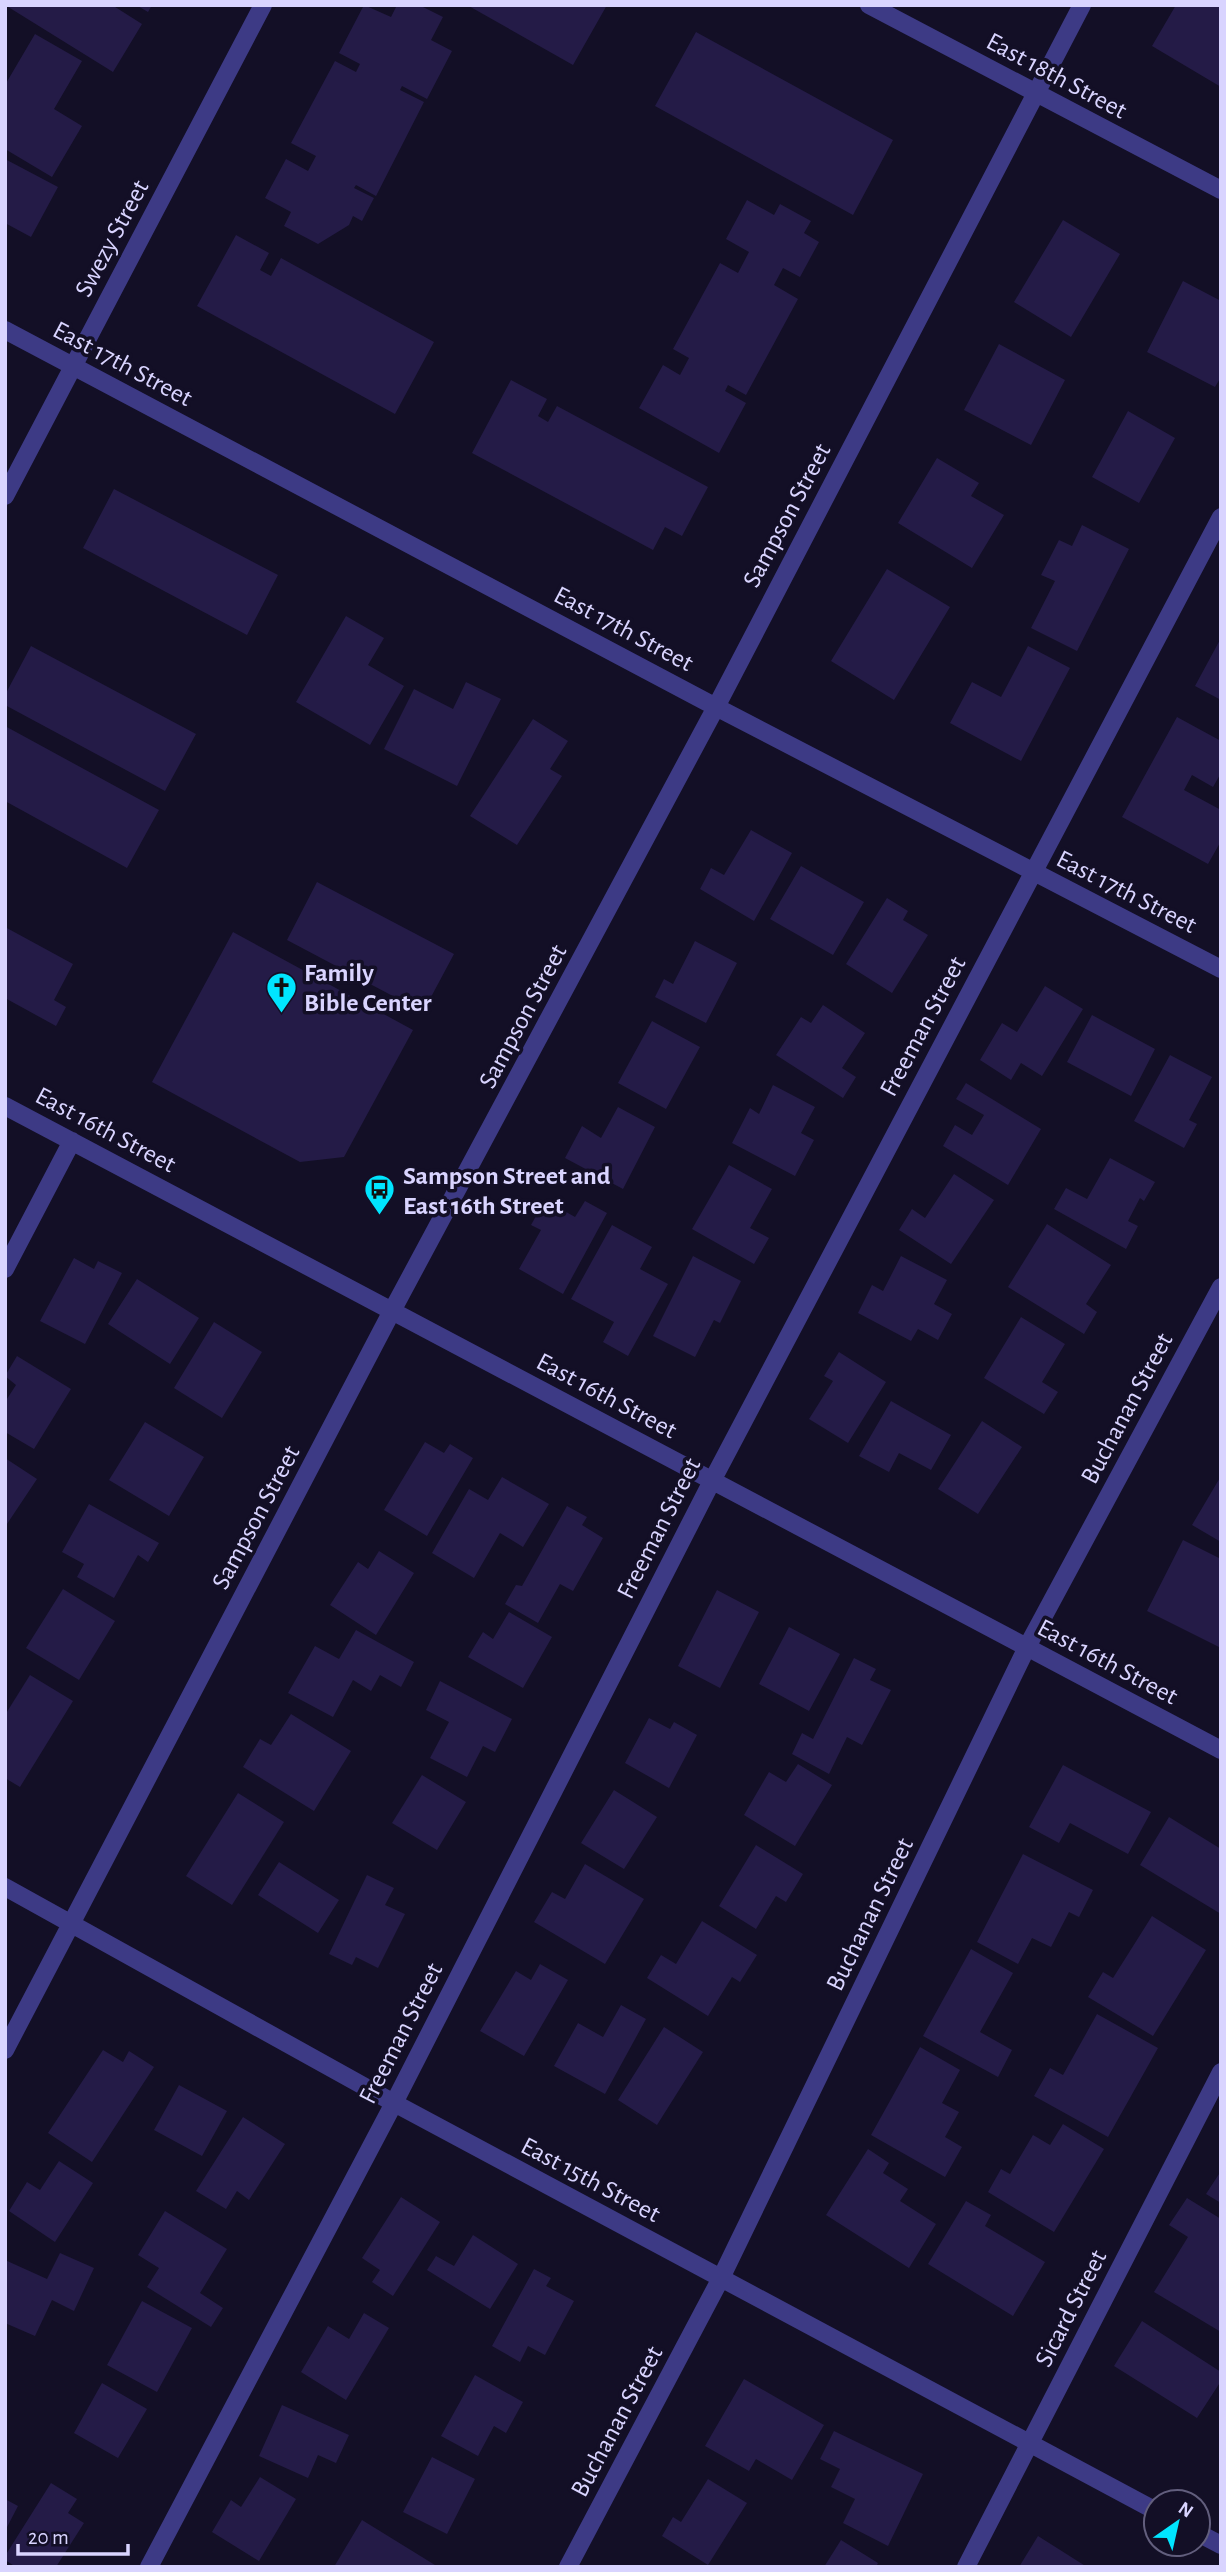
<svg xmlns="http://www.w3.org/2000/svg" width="1226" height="2572" viewBox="0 0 1226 2572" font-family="'Alegreya Sans',sans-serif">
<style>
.building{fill:#241b47}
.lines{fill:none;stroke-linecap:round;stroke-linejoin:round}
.minor{stroke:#3d3a85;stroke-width:18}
.labels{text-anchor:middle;stroke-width:7;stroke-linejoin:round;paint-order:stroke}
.street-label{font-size:26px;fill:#d9d4ff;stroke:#130f26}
.poi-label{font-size:26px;font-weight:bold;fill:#d9d4ff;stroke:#130f26;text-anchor:start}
</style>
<rect width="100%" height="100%" fill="#130f26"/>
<!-- building -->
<path class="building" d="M5,5H112L142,24L113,72Z
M136,5H152L148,12Z
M364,5L391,17L397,5H419L443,17L431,40L452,51L427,99L402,86L400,90L424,102L376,196L356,185L354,188L374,198L362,221L353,216L349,225L318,244L284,226L291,212L265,198L286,159L308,171L316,156L291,143L335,61L356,72L360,64L339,53Z
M467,5H607L573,65Z
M1176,5L1221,6V87L1152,46Z
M696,32L893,140L853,215L655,106Z
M35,34L82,61L54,109L82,126L52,177L5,149V85Z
M5,159L58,187L31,237L5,223Z
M747,200L774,215L780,204L811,221L804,233L819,242L800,277L783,268L774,285L798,299L746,395L728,385L725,391L746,403L719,453L639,408L663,365L680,375L689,358L673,349L720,263L738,273L749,252L726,239Z
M1063,220L1120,254L1071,337L1014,302Z
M236,235L269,253L260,270L271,276L281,258L434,342L395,414L197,306Z
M1183,281L1221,301V377L1215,387L1147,352Z
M999,344L1065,380L1031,445L964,410Z
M511,380L547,399L538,416L548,422L557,406L708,487L682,536L665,527L653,550L472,453Z
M1128,411L1175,438L1139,503L1092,477Z
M937,458L979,483L971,496L1004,515L972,568L898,523Z
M114,489L278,575L247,635L83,548Z
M1082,525L1129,549L1077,651L1031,628L1055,581L1041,575L1059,540L1072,546Z
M887,569L950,607L894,700L831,661Z
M346,616L384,638L368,665L404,686L370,745L296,702Z
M1221,638V700L1195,686Z
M31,646L196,734L165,791L5,705V695Z
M1028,646L1070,668L1021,761L950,723L972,682L1001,697Z
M466,682L501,699L457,786L384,749L414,689L453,709Z
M1177,717L1221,741V773L1213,787L1192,775L1184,790L1221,810V841L1208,864L1122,817Z
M533,719L568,741L550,769L562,776L517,845L470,816Z
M5,726L159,810L127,868L5,801Z
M751,830L792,853L754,921L700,889L711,868L724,875Z
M801,866L864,902L833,955L770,919Z
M317,882L454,954L423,1012L287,940Z
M887,898L908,911L903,920L928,935L892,993L846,964Z
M5,927L73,964L54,1000L66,1007L56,1026L5,998Z
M233,932L413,1030L344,1157L300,1162L152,1082Z
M695,941L737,963L706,1023L655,997L664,979L673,984Z
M1045,986L1083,1009L1042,1076L1021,1063L1011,1080L980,1060L1002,1023L1017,1032Z
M823,1005L865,1033L842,1068L856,1077L843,1098L776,1055L801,1017L811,1023Z
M1092,1015L1155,1049L1131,1096L1067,1062Z
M652,1021L700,1047L666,1109L618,1083Z
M1170,1055L1212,1077L1189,1120L1197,1124L1184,1148L1134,1121Z
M966,1083L1041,1129L1008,1185L943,1146L955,1125L972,1135L984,1115L956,1099Z
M773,1085L815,1107L801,1133L814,1140L795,1176L732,1143L750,1108L759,1114Z
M618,1107L655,1127L623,1189L565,1158L582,1126L601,1138Z
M1110,1158L1155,1182L1144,1201L1140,1198L1128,1221L1138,1226L1126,1249L1054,1209L1066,1188L1087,1199Z
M729,1165L772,1189L750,1228L769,1238L754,1264L692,1229Z
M954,1174L994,1200L951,1264L899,1230L912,1209L925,1218Z
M545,1200L575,1217L585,1201L607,1213L563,1294L519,1269L541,1230L531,1225Z
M1047,1224L1111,1265L1086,1304L1097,1312L1084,1334L1008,1287Z
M612,1225L652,1247L640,1269L668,1284L628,1356L603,1342L614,1322L571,1299Z
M693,1256L741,1281L720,1323L714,1320L695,1357L653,1336Z
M901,1256L947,1280L934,1304L952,1314L938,1340L918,1329L911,1341L858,1313L872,1285L883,1291Z
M74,1258L94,1269L98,1261L122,1273L85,1344L40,1321Z
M137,1279L199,1318L170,1364L108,1324Z
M1021,1317L1065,1344L1042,1382L1058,1392L1044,1414L984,1378Z
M214,1322L262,1352L222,1418L174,1388Z
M839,1352L886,1382L848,1443L809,1419L833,1381L824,1376Z
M17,1356L71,1389L34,1449L5,1432V1402L16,1385L5,1376Z
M891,1401L951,1435L931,1470L899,1453L889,1472L859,1456Z
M982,1421L1022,1447L978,1514L938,1489Z
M145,1422L204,1457L169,1516L109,1480Z
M425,1442L444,1453L450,1444L473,1458L427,1536L384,1510Z
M5,1458L37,1479L5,1527Z
M1221,1476V1542L1192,1525Z
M502,1477L549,1504L523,1547L500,1533L474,1578L432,1553L469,1489L488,1500Z
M89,1504L159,1543L148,1562L138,1555L114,1598L77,1577L84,1564L62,1552Z
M567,1506L587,1517L582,1525L603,1538L573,1591L560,1584L538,1623L505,1604L516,1585L522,1586Z
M1183,1540L1221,1559V1648L1147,1611Z
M379,1551L414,1573L376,1635L330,1605L358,1562L368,1569Z
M63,1589L115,1621L79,1680L26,1648Z
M717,1590L759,1612L720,1688L678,1666Z
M509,1612L552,1637L523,1688L468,1657L483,1632L493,1639Z
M789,1627L840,1654L809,1711L759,1684Z
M356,1630L414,1662L401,1687L380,1675L371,1691L353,1680L333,1717L288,1693L315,1646L339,1659Z
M854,1658L876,1669L870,1680L891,1690L862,1745L847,1737L829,1774L792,1754L802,1733L813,1739Z
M30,1675L73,1701L20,1787L5,1778V1715Z
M440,1681L512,1719L495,1752L483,1746L467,1777L430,1758L449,1722L426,1710Z
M291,1714L351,1751L314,1811L243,1767L260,1739L271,1745Z
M649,1718L670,1729L674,1722L697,1735L669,1788L625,1763Z
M798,1764L832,1785L795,1846L744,1815L769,1772L786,1782Z
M1063,1765L1151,1812L1128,1854L1070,1823L1059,1843L1029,1827Z
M422,1775L466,1802L437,1850L392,1823Z
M614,1790L657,1817L624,1869L581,1843Z
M238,1793L284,1822L232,1905L186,1876Z
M1169,1817L1221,1849V1914L1140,1865Z
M756,1845L803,1874L786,1902L776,1896L756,1929L719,1906Z
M1023,1854L1093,1890L1079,1917L1069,1912L1051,1947L1032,1938L1018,1964L977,1942Z
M279,1862L339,1900L318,1933L258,1895Z
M585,1864L644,1899L605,1964L534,1922L552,1892L565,1899Z
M367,1875L394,1888L385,1905L405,1914L378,1968L356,1957L352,1965L329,1954Z
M1152,1916L1206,1950L1153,2036L1088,1997L1103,1972L1113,1978Z
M702,1921L757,1955L740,1982L732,1977L708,2016L647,1978L661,1955L676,1964Z
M971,1949L1013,1973L980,2032L1012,2050L998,2077L923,2036Z
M540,1964L568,1980L524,2056L480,2031L516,1971L531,1980Z
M621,2005L646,2019L605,2094L554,2066L578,2023L603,2037Z
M1097,2014L1158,2048L1108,2137L1034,2096L1050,2068L1063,2075Z
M664,2027L703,2052L657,2125L618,2100Z
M920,2047L960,2070L942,2103L959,2112L945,2137L962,2147L945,2177L871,2135Z
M103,2050L123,2062L129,2051L154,2067L92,2162L48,2133Z
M179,2085L227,2111L202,2156L154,2130Z
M243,2117L285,2144L249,2200L237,2191L226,2209L196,2191Z
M1063,2124L1104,2149L1054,2232L988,2192L1001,2169L1010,2174L1033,2135L1050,2145Z
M868,2149L889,2163L883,2173L908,2189L900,2201L936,2224L909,2268L826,2215Z
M59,2161L93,2183L55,2242L9,2211L27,2182L40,2190Z
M1221,2171V2203L1206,2194Z
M401,2197L440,2222L393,2296L372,2282L380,2270L362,2258Z
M1187,2198L1221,2219V2332L1154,2292L1188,2237L1169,2225Z
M966,2201L991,2215L985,2226L1045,2262L1013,2316L928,2264Z
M165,2211L227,2249L200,2293L223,2308L211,2327L147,2287L159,2268L138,2255Z
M473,2235L518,2264L490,2309L427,2270L436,2256L454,2266Z
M60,2253L94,2268L74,2311L52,2300L35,2336L5,2323V2260L47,2279Z
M534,2269L551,2278L546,2286L574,2301L545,2355L528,2346L520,2362L492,2346Z
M142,2301L192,2328L157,2392L107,2365Z
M364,2313L389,2328L346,2400L301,2372L328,2326L349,2339Z
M1142,2321L1221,2372V2381L1197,2418L1114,2366Z
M475,2375L523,2402L506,2433L494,2426L478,2456L441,2436Z
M744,2379L824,2425L792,2480L756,2459L749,2471L705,2446Z
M102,2383L147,2409L118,2458L74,2433Z
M282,2405L349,2435L336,2463L318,2455L308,2478L259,2456Z
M834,2431L923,2474L888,2546L843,2523L855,2499L831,2487L840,2469L820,2459Z
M432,2457L475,2479L447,2534L403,2512Z
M260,2477L296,2499L259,2561L212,2532L231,2500L241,2507Z
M708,2479L747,2503L708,2565L662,2536L673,2517L681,2522Z
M51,2483L77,2499L68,2513L84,2523L56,2567H16L5,2560V2556Z
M5,2499L18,2506L5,2531Z
M362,2520L435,2565L434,2567H334Z
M1038,2536L1087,2567H1019Z
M841,2540L878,2563L876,2567H824Z"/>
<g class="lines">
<!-- minor -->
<path class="minor" d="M869,5L1221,190
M5,330L716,707L1221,969
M5,496L263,5
M5,1106L1221,1750
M5,1269L72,1141
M5,1887L394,2103L1156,2511
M5,2050L392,1311L716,707L1082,5
M1198,2533L1221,2545
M149,2567L394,2103L712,1481L1221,517
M568,2567L721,2278L1027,1647L1221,1287
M966,2567L1221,2072"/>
</g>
<!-- icons -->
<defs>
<symbol id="church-pin" viewBox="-11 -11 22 30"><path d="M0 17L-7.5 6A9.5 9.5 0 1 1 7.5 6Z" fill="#00e5ff" stroke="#130f26"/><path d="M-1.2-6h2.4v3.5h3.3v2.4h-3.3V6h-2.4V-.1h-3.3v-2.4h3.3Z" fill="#111"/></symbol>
<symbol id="bus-pin" viewBox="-11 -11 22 30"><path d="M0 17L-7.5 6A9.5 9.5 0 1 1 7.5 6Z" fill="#00e5ff" stroke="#130f26"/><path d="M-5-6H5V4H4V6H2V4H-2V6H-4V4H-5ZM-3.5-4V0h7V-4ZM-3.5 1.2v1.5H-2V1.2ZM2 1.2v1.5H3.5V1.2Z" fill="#111"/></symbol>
</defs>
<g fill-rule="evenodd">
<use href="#church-pin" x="264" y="970" width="35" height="47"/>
<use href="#bus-pin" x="362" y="1172" width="35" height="47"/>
</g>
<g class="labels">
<!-- street labels -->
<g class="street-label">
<text transform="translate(1057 75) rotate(28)" y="9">East 18th Street</text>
<text transform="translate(111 238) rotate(-62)" y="9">Swezy Street</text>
<text transform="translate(123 363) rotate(28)" y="9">East 17th Street</text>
<text transform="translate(786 515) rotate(-62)" y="9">Sampson Street</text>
<text transform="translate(624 628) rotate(28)" y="9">East 17th Street</text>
<text transform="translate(1127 891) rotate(27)" y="9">East 17th Street</text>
<text transform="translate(522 1016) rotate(-62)" y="9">Sampson Street</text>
<text transform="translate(922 1026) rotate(-62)" y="9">Freeman Street</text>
<text transform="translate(106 1129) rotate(28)" y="9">East 16th Street</text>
<text transform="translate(607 1395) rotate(28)" y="9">East 16th Street</text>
<text transform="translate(1126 1408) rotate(-62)" y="9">Buchanan Street</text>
<text transform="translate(255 1517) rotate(-62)" y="9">Sampson Street</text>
<text transform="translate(658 1528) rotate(-63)" y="9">Freeman Street</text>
<text transform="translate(1108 1661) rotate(28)" y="9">East 16th Street</text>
<text transform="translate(869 1914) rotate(-64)" y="9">Buchanan Street</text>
<text transform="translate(400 2033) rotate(-63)" y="9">Freeman Street</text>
<text transform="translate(591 2179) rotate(28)" y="9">East 15th Street</text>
<text transform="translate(1070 2308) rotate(-63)" y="9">Sicard Street</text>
<text transform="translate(616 2421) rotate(-62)" y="9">Buchanan Street</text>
</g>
<!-- poi labels -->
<g class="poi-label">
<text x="304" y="981">Family<tspan x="304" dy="30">Bible Center</tspan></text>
<text x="403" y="1184">Sampson Street and<tspan x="403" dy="30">East 16th Street</tspan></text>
</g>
</g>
<!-- border -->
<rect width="1226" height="2572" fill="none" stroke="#d9d4ff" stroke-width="14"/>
<!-- north arrow -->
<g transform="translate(1177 2523) rotate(34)"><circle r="33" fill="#130f26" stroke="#625e7d" stroke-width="2"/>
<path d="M0-5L12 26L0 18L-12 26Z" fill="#00e5ff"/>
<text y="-10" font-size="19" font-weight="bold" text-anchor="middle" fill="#d9d4ff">N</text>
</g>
<!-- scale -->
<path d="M18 2544v10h110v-10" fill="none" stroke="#d9d4ff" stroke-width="3.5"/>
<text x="28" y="2544" font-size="21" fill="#d9d4ff" stroke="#130f26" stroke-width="5" paint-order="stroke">20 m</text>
</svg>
